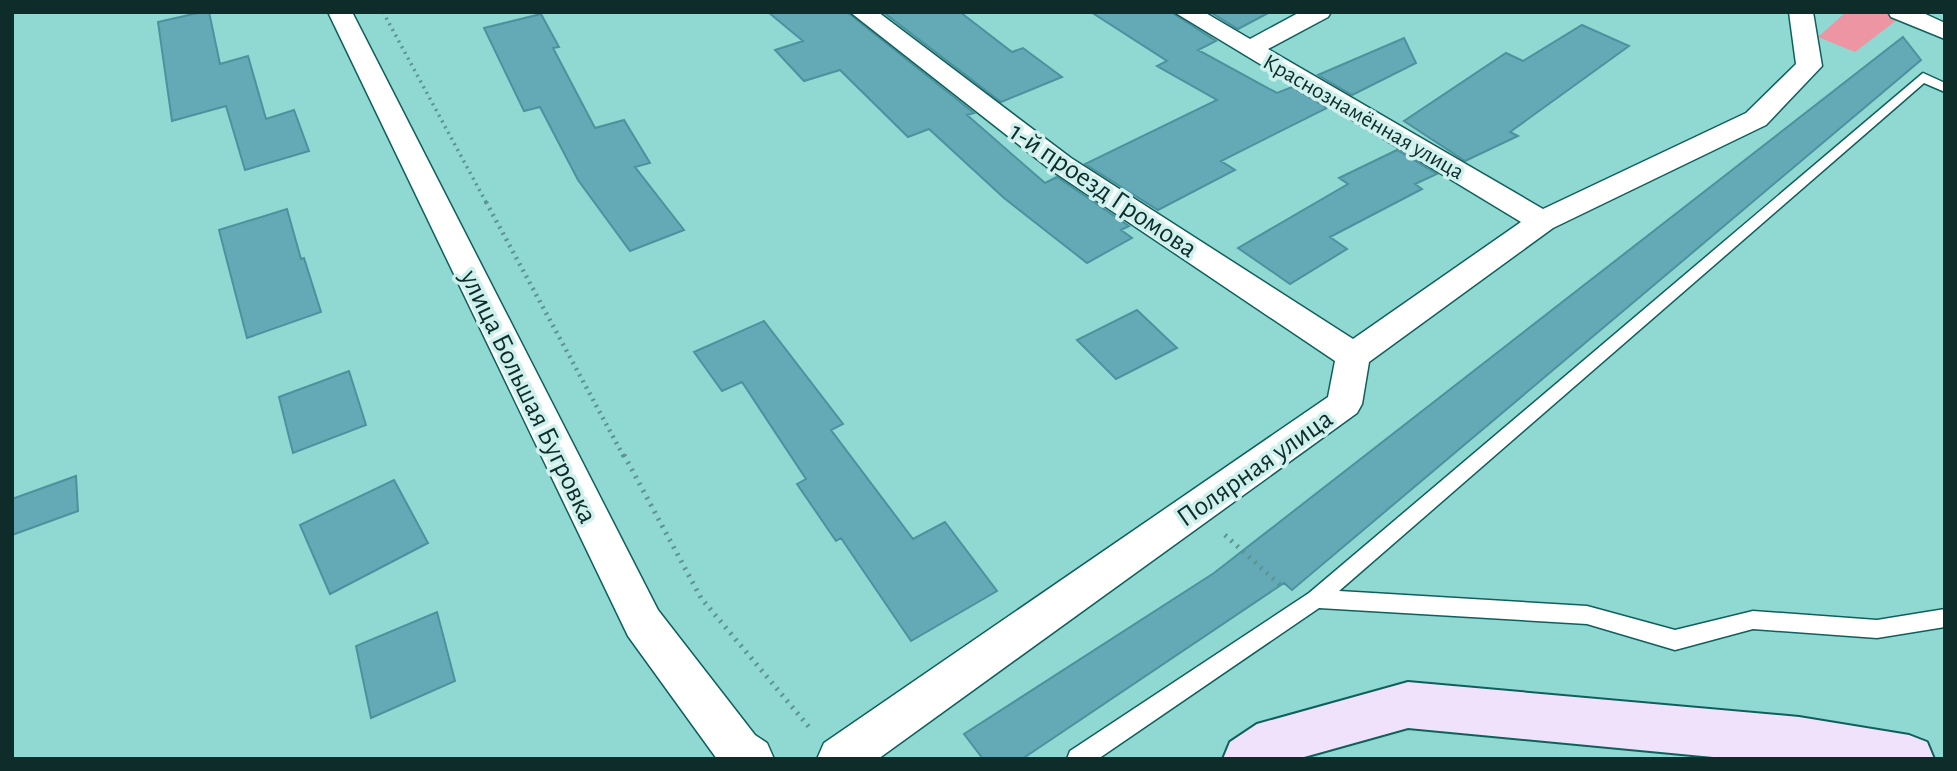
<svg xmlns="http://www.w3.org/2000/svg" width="1957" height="771" viewBox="0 0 1957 771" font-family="'Alegreya Sans',sans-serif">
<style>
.green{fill:#ed95a3}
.building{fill:#64aab6;stroke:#4c929e;stroke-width:2}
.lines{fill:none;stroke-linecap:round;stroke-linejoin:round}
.lane-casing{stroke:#0f605c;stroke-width:3}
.street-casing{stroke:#0f605c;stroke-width:3}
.secondary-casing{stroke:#0f605c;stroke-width:4}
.path-far2{stroke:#5c948f;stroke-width:3.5;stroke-dasharray:2 4.5;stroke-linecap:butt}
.path-far1{stroke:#5c948f;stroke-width:4.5;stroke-dasharray:2 5;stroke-linecap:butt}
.path{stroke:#5c948f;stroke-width:5;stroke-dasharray:2 6;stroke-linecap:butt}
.lane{fill:#fff;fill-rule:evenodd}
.street{fill:#fff;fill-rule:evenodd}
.secondary{fill:#efe2fa;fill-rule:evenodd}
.labels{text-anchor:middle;stroke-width:7;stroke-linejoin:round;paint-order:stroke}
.far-street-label{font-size:23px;fill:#0e2c2a;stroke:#cff1ee}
.street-label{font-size:28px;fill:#0e2c2a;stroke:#cff1ee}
</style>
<rect width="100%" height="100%" fill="#90d8d2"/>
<!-- green -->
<path class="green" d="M1846,12H1883L1898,19L1855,52L1818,37Z"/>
<!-- building -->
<path class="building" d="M202,12H209L220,64L248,56L266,119L294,110L309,151L245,170L226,106L172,121L158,22Z
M768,12H847L974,113L967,115L1045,183L1057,177L1129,226L1121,230L1132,238L1087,263L1004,198L929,129L908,137L840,70L804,81L775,50L803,41Z
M883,12H960L1012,52L1023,48L1062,77L1001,102Z
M1091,12H1171L1216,41L1198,50L1277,93L1292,87L1327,108L1221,161L1235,170L1158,210L1085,164L1217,100L1157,66L1167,61Z
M1210,12H1270L1238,29Z
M541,14L559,47L553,48L595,128L624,120L650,163L635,167L684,230L630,251L578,180L540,107L524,111L484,28Z
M1582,25L1629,46L1510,132L1518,136L1465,161L1404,121L1506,53L1523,61Z
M1903,37L1921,60L1292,590L1284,583L1022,759H983L964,734L1214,573Z
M1404,38L1416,63L1352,95L1318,75Z
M1397,150L1437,174L1415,184L1422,189L1330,237L1347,249L1290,284L1238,248L1348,184L1339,178Z
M287,209L301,259L304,258L321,312L247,338L219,230Z
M1137,310L1177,348L1116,379L1077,340Z
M764,321L843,424L831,430L913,539L945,522L997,591L911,641L841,538L836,541L797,484L806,479L742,382L722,391L694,352Z
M349,371L366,425L293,453L279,397Z
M76,476L78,511L12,535V499Z
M394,480L428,543L330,594L300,525Z
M437,612L455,681L371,718L356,646Z"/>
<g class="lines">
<defs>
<path id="lane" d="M1923,73L1945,83V92L1924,83L1339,591L1587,606L1675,630L1753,611L1877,620L1945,609V627L1877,638L1753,629L1675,650L1587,624L1319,608L1098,759H1067L1070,751L1309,593Z"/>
<path id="street" d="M328,12H352L658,610L755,735L767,743L774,759H717L628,636Z
M850,12H878L1071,158L1353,339L1521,222L1174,12H1204L1250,39L1300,12H1331L1328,17L1268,49L1543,209L1746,113L1796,64L1789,12H1813L1822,66L1766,125L1553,228L1369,362L1362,404L1357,413L878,759H817L824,743L1328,397L1335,361L1051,170Z
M1888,12H1921L1945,23V39L1891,17Z"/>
<path id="secondary" d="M1408,682L1799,717L1909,735L1927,742L1934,759H1734L1408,728L1297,759H1223L1230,742L1257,724Z"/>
</defs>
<!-- lane casing -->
<use href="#lane" class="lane-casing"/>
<!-- street casing -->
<use href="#street" class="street-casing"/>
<!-- secondary casing -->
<use href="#secondary" class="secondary-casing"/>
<!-- path-far2 -->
<path class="path-far2" d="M383,12L487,204"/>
<!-- path-far1 -->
<path class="path-far1" d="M486,202L624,457"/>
<!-- path -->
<path class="path" d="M624,455L701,598L809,727
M1225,535L1280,585"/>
<!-- lane -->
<use href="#lane" class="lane"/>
<!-- street -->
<use href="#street" class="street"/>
<!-- secondary -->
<use href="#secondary" class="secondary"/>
</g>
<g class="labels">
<!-- far-street labels -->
<g class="far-street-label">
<text transform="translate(1364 116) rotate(30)" y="8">Краснознамённая улица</text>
</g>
<!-- street labels -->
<g class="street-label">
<text transform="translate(1104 189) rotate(34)" y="10">1-й проезд Громова</text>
<text transform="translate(530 396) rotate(64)" y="10">улица Большая Бугровка</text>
<text transform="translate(1254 467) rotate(-35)" y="10">Полярная улица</text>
</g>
</g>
<!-- border -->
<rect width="1957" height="771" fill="none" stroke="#0e2c2a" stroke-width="28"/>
</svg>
